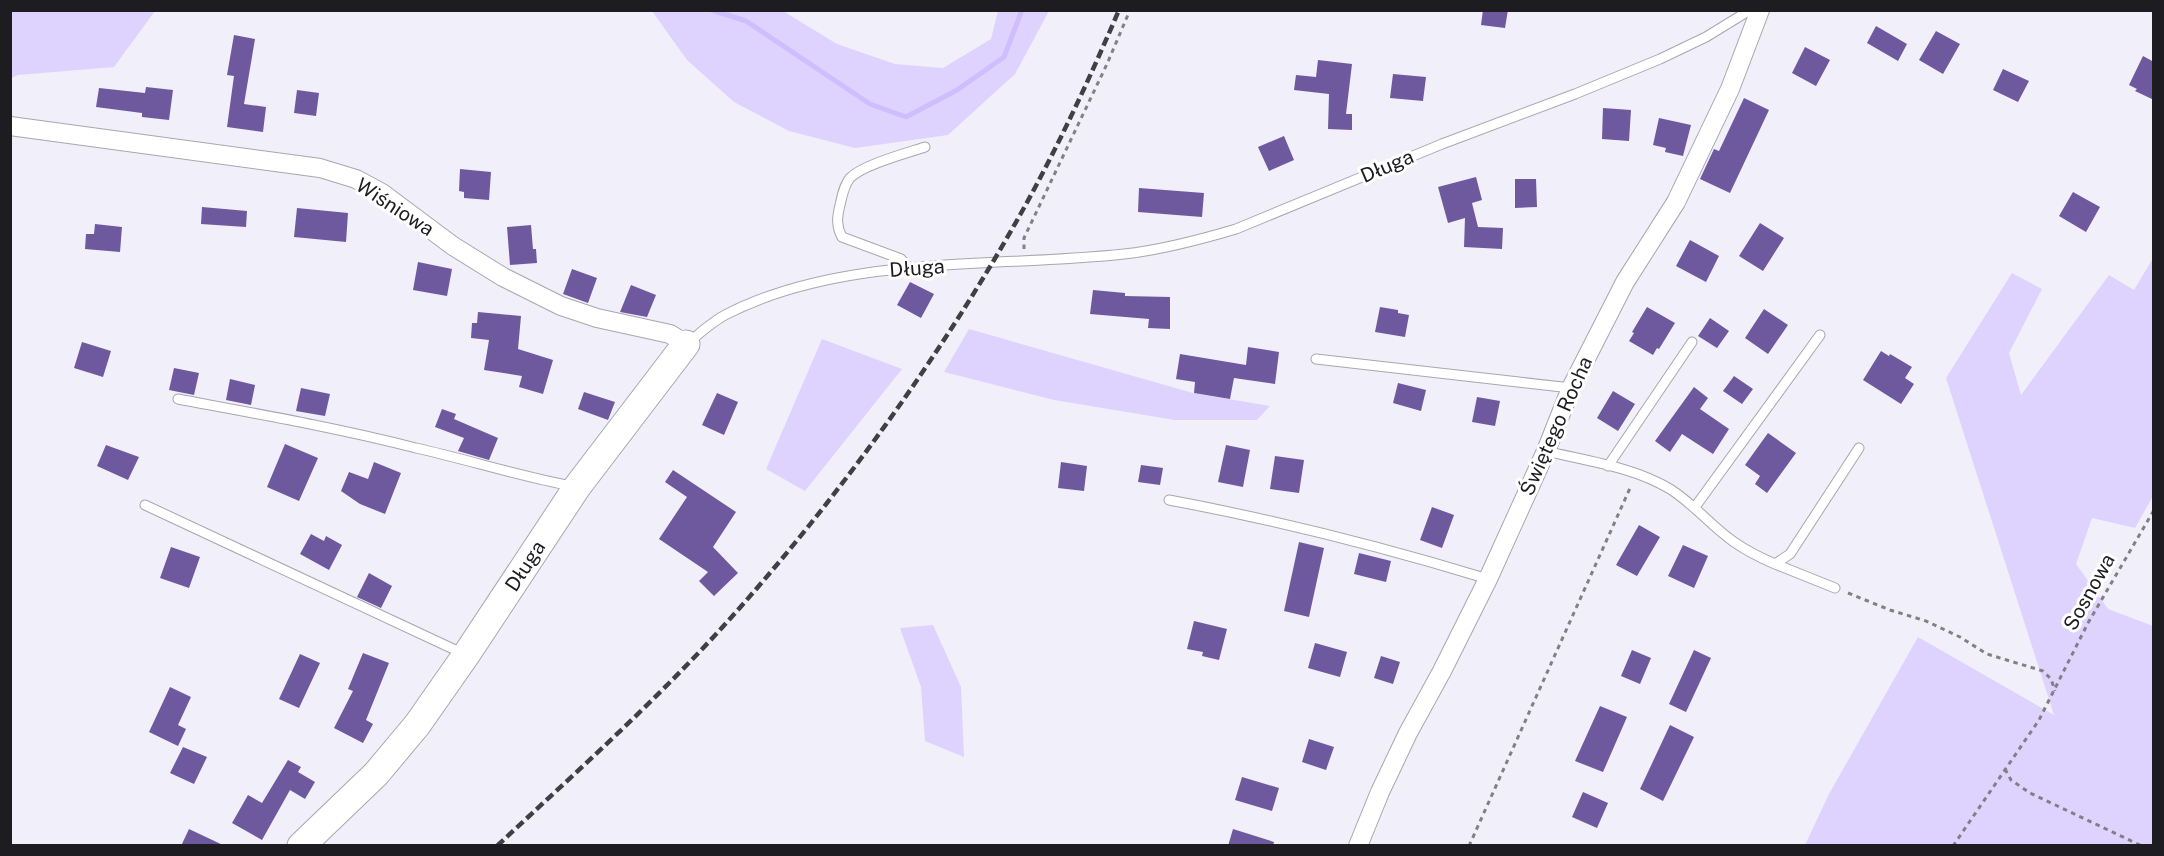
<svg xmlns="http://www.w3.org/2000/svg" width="2164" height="856" viewBox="0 0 2164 856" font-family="'Public Sans',sans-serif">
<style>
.green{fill:#ded3ff}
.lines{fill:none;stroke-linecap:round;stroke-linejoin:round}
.stream{stroke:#cebefd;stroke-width:5}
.building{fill:#6e599f}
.lane-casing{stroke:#a8a6af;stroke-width:11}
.street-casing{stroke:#a8a6af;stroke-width:20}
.secondary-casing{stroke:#a8a6af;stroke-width:29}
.path{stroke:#828087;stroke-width:3;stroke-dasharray:4.5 4.5;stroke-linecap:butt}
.lane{stroke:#fff;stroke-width:9}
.street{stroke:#fff;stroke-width:18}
.secondary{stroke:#fff;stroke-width:27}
.rail{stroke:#403f44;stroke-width:4.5;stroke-dasharray:9 4.5;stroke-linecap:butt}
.labels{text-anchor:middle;stroke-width:6;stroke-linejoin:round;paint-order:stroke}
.street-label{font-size:20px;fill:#1d1c20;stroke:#fff}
</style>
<rect width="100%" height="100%" fill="#f1eff9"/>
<!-- green -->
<path class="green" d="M10,11L11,10L155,11L114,67L18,75L11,78Z
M652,11H783L837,44L895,64L943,68L991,39L998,11H1049L1015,74L948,135L855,148L789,131L734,102L687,60Z
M2153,258V496L2135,528L2092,518L2076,564L2108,609L2153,626V845H1805L1829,794L1918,637L2054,715L1946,378L2012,273L2042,289L2009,353L2021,395L2109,275L2134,290Z
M969,329L1193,393L1270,406L1257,420H1175L1054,400L944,372Z
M822,339L902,369L805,491L766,469Z
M933,625L961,687L964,757L925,741L921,687L900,628Z"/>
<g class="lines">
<!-- stream -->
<path class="stream" d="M712,10L746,21L870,104L906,117L957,90L1004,57L1022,10"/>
</g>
<!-- building -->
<path class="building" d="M1483,10H1508L1505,28L1481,25Z
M1876,26L1907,44L1898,61L1867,43Z
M1936,31L1960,44L1943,74L1919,60Z
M234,35L255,39L244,104L266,107L263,132L227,127L234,76L227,75Z
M1805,47L1830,60L1816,86L1792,73Z
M2143,56L2154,62V100L2135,91L2137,89L2129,85Z
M1318,60L1352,64L1346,114H1352V130L1328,129L1329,94L1294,90L1296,75L1316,77Z
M2003,69L2029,81L2018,102L1993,90Z
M1393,74L1426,77L1423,101L1390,98Z
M146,87L173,90L169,120L142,117V113L96,107L99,88L145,93Z
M297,90L319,93L316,116L294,113Z
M1744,98L1769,110L1730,193L1700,179L1714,149L1719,151Z
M1603,108L1631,110L1629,141L1602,139Z
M1659,118L1691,125L1683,156L1665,152L1666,148L1653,145Z
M1284,136L1294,160L1269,171L1258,147Z
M460,169L491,172L489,200L464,198V192L459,191Z
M1476,177L1482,200L1472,203L1478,227L1503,228L1502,249L1464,247L1465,218L1448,223L1438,187Z
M1515,179H1536L1537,207L1515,208Z
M1139,188L1204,193L1202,217L1138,212Z
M2073,192L2100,207L2086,232L2059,216Z
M202,207L247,211L246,227L201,224Z
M297,208L348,213L346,242L294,237Z
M1760,223L1784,238L1763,271L1739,256Z
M95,224L122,227L120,252L85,249L86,234H94Z
M531,225L533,249H536L537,263L510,265L507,227Z
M1690,240L1719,256L1706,282L1676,266Z
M418,262L452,269L447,296L413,290Z
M572,269L597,278L588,303L563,294Z
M910,282L934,294L921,318L897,305Z
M631,285L656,295L647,317L620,312Z
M1093,290L1125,293V296L1170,297V329L1148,328L1149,319L1090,314Z
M1380,307L1398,310V313L1409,315L1405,337L1375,332Z
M1647,307L1675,323L1659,349L1657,348L1653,355L1629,341L1634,333L1632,332Z
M1764,309L1788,325L1768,354L1745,338Z
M478,312L521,316L518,349L553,360L543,394L519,387L522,376L484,370L489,340L471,338L472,323H477Z
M1710,318L1729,331L1717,348L1698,336Z
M82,342L111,351L103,377L74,368Z
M1248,347L1279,352L1275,384L1234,378L1230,399L1194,393L1195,382L1176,379L1180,354L1246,365Z
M1881,351L1889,356L1890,354L1912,367L1905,378L1914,384L1901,404L1863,380Z
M174,368L199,373L194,395L169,390Z
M1734,376L1753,389L1742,404L1723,391Z
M230,379L255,385L251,405L226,400Z
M1398,383L1426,390L1421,411L1393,403Z
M1694,387L1708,398L1700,409L1729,429L1713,454L1682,434L1670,452L1655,441Z
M301,388L330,394L325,416L296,411Z
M1613,391L1635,404L1618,431L1597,418Z
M584,392L615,402L608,420L578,409Z
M717,393L738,402L724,435L702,425Z
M1477,397L1500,401L1495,426L1472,422Z
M442,409L456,414L454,419L498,438L489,460L458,451L464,438L435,427Z
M1768,433L1796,453L1767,493L1755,484L1760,476L1745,465Z
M285,444L318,458L299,501L267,487Z
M106,445L139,457L128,480L97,466Z
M1226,445L1250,450L1243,487L1218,482Z
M1275,456L1304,460L1299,493L1270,489Z
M374,462L401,473L385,514L360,504L341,491L349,472L368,479Z
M1061,462L1087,466L1084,491L1058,488Z
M1141,465L1163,468L1160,485L1138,482Z
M673,470L736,512L713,547L738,573L714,596L699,581L708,572L659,539L687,497L665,482Z
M1432,507L1454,515L1442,548L1420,540Z
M1639,525L1660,537L1637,576L1616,565Z
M311,534L324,541L326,536L342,545L329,570L300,554Z
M1299,542L1324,548L1309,617L1284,611Z
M1683,545L1708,556L1694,588L1668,576Z
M171,547L200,557L189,588L160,578Z
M1359,553L1391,561L1386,582L1354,574Z
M369,573L392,586L381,608L357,597Z
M1194,621L1227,629L1219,660L1202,656L1203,652L1187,649Z
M1315,643L1347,652L1340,677L1308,668Z
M1632,650L1651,658L1640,684L1621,676Z
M1694,650L1711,658L1686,712L1669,704Z
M363,653L389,663L366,720L373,724L363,743L334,728L353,691L348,689Z
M300,654L320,663L299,708L279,699Z
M1381,656L1400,662L1393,684L1374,678Z
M170,687L191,697L178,725L186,729L178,746L149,732Z
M1600,706L1627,717L1603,772L1575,761Z
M1670,725L1694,737L1663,801L1640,789Z
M1309,739L1334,747L1326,770L1302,762Z
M183,747L207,757L194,784L170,773Z
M288,760L301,767L298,772L315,782L305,799L290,790L262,840L232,823L248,795L262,803Z
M1242,777L1279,788L1272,811L1235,800Z
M1583,792L1608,803L1597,828L1572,817Z
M189,829L225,846H181Z
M1233,829L1274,842L1273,846H1228Z"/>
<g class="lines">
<defs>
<path id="lane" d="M910,269L901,259L842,237C836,226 837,217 840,205C842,196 844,185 850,178C862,165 907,153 925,147
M689,342C700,333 712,322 725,315C842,254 996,268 1124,254C1162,250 1199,240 1236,229L1442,144L1575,94L1660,59L1706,37L1750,10
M1316,359L1571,388
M178,399C258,414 338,428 416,448C469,460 519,476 572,486
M1546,451C1587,461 1634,467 1670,489C1694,504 1711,526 1734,542C1747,551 1761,558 1775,564L1790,554L1859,448
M1608,466L1692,342
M1169,500C1276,520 1383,547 1488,579
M145,505L464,654
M1695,507L1820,335
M1775,564L1835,588"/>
<path id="street" d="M10,126L320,168L356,179L382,193L453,246L503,277L561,306L597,318L670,334L686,344
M1358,846L1380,792L1408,733L1442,671L1488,579L1546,451L1571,388L1625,282L1676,202L1730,89L1760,10"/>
<path id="secondary" d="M301,846L376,774L417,725L466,655L577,487L686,344"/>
</defs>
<!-- lane casing -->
<use href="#lane" class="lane-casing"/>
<!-- street casing -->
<use href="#street" class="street-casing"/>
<!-- secondary casing -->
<use href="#secondary" class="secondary-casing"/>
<!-- path -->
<path class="path" d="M1024,249V238L1107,64L1130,10
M1848,593L1890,610L1926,621L1960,637L1987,654L2043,671L2051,679L2055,691
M2005,769L2011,780L2030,793L2142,846
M1469,846L1631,486
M1953,846L2039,720L2088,623L2154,510"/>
<!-- lane -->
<use href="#lane" class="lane"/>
<!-- street -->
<use href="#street" class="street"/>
<!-- secondary -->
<use href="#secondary" class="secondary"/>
<!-- rail -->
<path class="rail" d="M497,846C575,773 656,701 728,621C836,501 941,356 1020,215C1057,149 1089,80 1119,10"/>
</g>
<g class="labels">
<!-- street labels -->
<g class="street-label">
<text transform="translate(1387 166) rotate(-23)" y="7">Długa</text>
<text transform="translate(395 207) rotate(33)" y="7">Wiśniowa</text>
<text transform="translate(917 268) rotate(-4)" y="7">Długa</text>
<text transform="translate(1556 426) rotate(-66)" y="7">Świętego Rocha</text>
<text transform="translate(525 566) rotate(-57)" y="7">Długa</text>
<text transform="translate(2089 592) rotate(-61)" y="7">Sosnowa</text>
</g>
</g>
<!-- border -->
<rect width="2164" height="856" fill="none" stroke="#1d1c20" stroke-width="24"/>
</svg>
